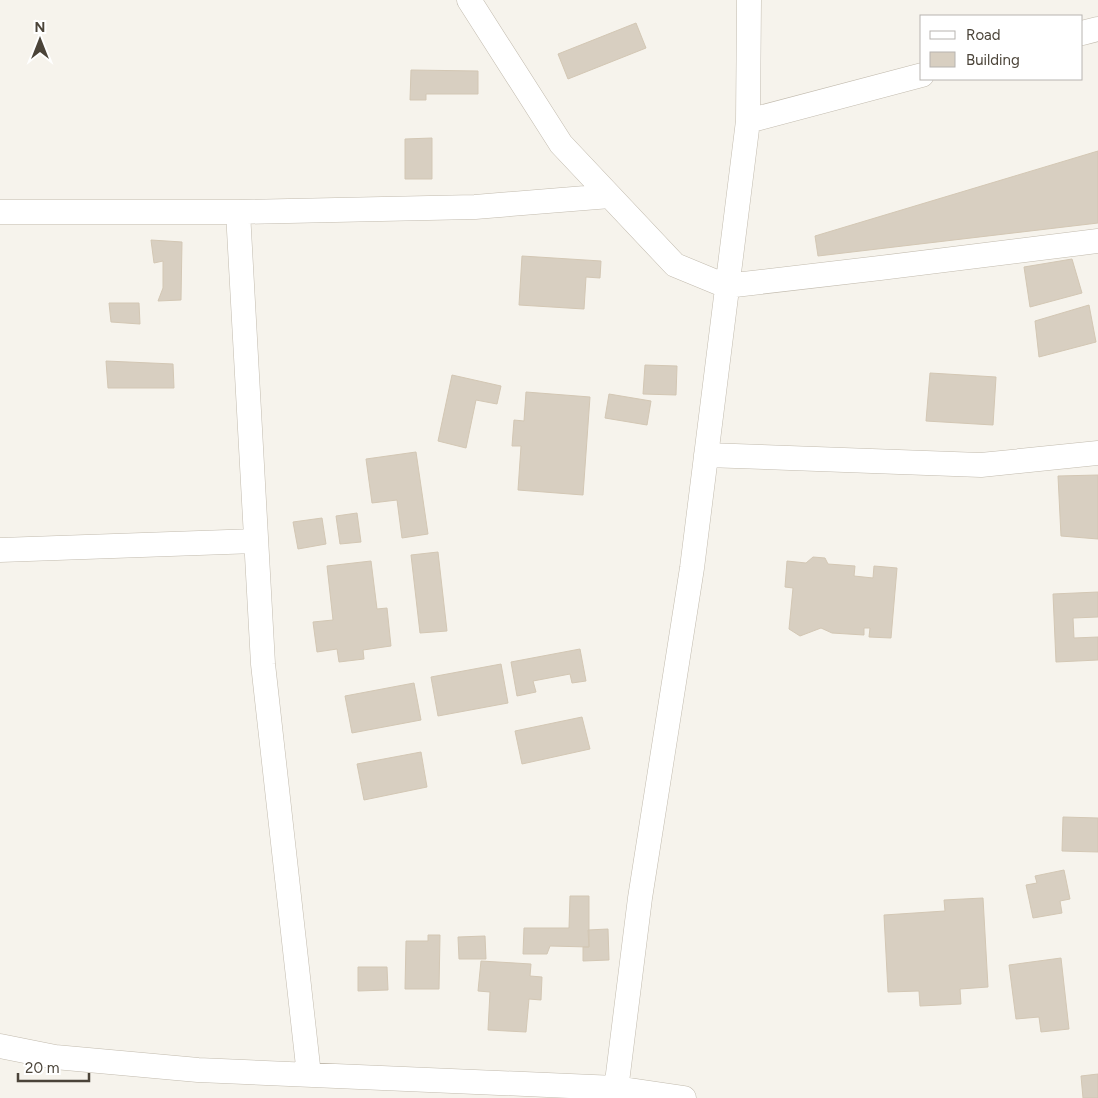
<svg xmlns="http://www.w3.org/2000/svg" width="1098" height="1098" viewBox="0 0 1098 1098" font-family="Figtree,sans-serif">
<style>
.building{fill:#d8cfc1;stroke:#d3c7b4}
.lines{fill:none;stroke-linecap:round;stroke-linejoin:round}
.minor-casing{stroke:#c2bbae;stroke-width:25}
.minor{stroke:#fff;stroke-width:24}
</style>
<rect width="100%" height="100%" fill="#f6f3ec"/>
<!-- building -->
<path class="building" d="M636,23L646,48L568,79L558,54Z
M411,70L478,71V94H426V100H410Z
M432,138V179H405V139Z
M1098,151V223L818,256L815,236Z
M151,240L182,242L181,300L158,301L163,288V261L154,263Z
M522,256L601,261L600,278L586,277L584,309L519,305Z
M1072,259L1082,293L1030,307L1024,267Z
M109,303H139L140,324L111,322Z
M1089,305L1096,342L1039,357L1035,321Z
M106,361L173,364L174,388H108Z
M645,365L677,366L676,395L643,394Z
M930,373L996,377L993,425L926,421Z
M452,375L501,386L497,404L476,400L466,448L438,441Z
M526,392L590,397L583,495L518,490L521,446H512L514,420L524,421Z
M609,394L651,401L647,425L605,418Z
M416,452L428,534L402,538L397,500L372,503L366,459Z
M1098,475V539L1061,536L1058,476Z
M357,513L361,542L340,544L336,516Z
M322,518L326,544L298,549L293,522Z
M438,552L447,631L420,633L411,555Z
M813,557L825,558L828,564L855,566L854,576L873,578L874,566L897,568L891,638L869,637L870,628H864V635L832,633L821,628L800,636L789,629L793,588L785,587L787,561L806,563Z
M371,561L377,609L387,608L391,646L363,650L364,659L339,662L337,649L317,652L313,622L333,620L327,566Z
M1098,592V617L1073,618L1074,638L1098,637V660L1056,662L1053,594Z
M580,649L586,681L572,683L570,674L533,681L536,692L517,696L511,662Z
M501,664L508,703L438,716L431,677Z
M414,683L421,720L352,733L345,696Z
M582,717L590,749L522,764L515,731Z
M421,752L427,787L364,800L357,764Z
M1063,817L1098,818V852L1062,851Z
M1064,870L1070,899L1060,901L1062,913L1033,918L1026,885L1037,883L1035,876Z
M570,896H589V947L550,946L547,954H523L524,928H569Z
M983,898L988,987L960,989L961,1004L920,1006L919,991L888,992L884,915L945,911L944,900Z
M608,929L609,960L583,961V947H589L588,930Z
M428,935H440L439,989H405L406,941H428Z
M485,936L486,959H459L458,937Z
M1061,958L1069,1029L1041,1032L1039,1017L1016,1019L1009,965Z
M481,961L531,964L530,976L542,977L541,1000L529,999L526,1032L488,1030L490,992L478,991Z
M358,967H387L388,990L358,991Z
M1098,1074V1098H1083L1081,1076Z"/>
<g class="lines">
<defs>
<path id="minor" d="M469,0L561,144L675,265L726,286L880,268L1098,241
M1082,33L1098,29
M748,121L922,75
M0,212H238L475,207L610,196
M238,212L263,664L309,1075
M706,455L981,465L1098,453
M0,550L256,541
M0,1046L55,1057L198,1070L616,1088L684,1098
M615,1098L640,898L692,568L748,121L749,0"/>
</defs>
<!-- minor casing -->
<use href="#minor" class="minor-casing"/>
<!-- minor -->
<use href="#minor" class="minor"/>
</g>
<!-- legend -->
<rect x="920" y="15" width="162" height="65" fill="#ffffff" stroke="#b7b4b0"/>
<rect x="930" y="31" width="25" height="8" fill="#ffffff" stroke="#b7b4b0"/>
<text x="966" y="40" font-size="15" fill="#4b4439">Road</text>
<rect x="930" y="52" width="25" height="15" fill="#d8cfc1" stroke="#b7b4b0"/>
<text x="966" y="65" font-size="15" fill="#4b4439">Building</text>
<!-- north arrow -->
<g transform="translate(40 40)" stroke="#ffffff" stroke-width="4" paint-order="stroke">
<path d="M0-4L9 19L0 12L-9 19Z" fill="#4b4439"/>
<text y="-8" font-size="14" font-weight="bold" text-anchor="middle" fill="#4b4439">N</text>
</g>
<!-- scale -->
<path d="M18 1073v8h71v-8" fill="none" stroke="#4b4439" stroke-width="2.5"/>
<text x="25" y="1073" font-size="15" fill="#4b4439" stroke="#ffffff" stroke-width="4" paint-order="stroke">20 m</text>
</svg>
